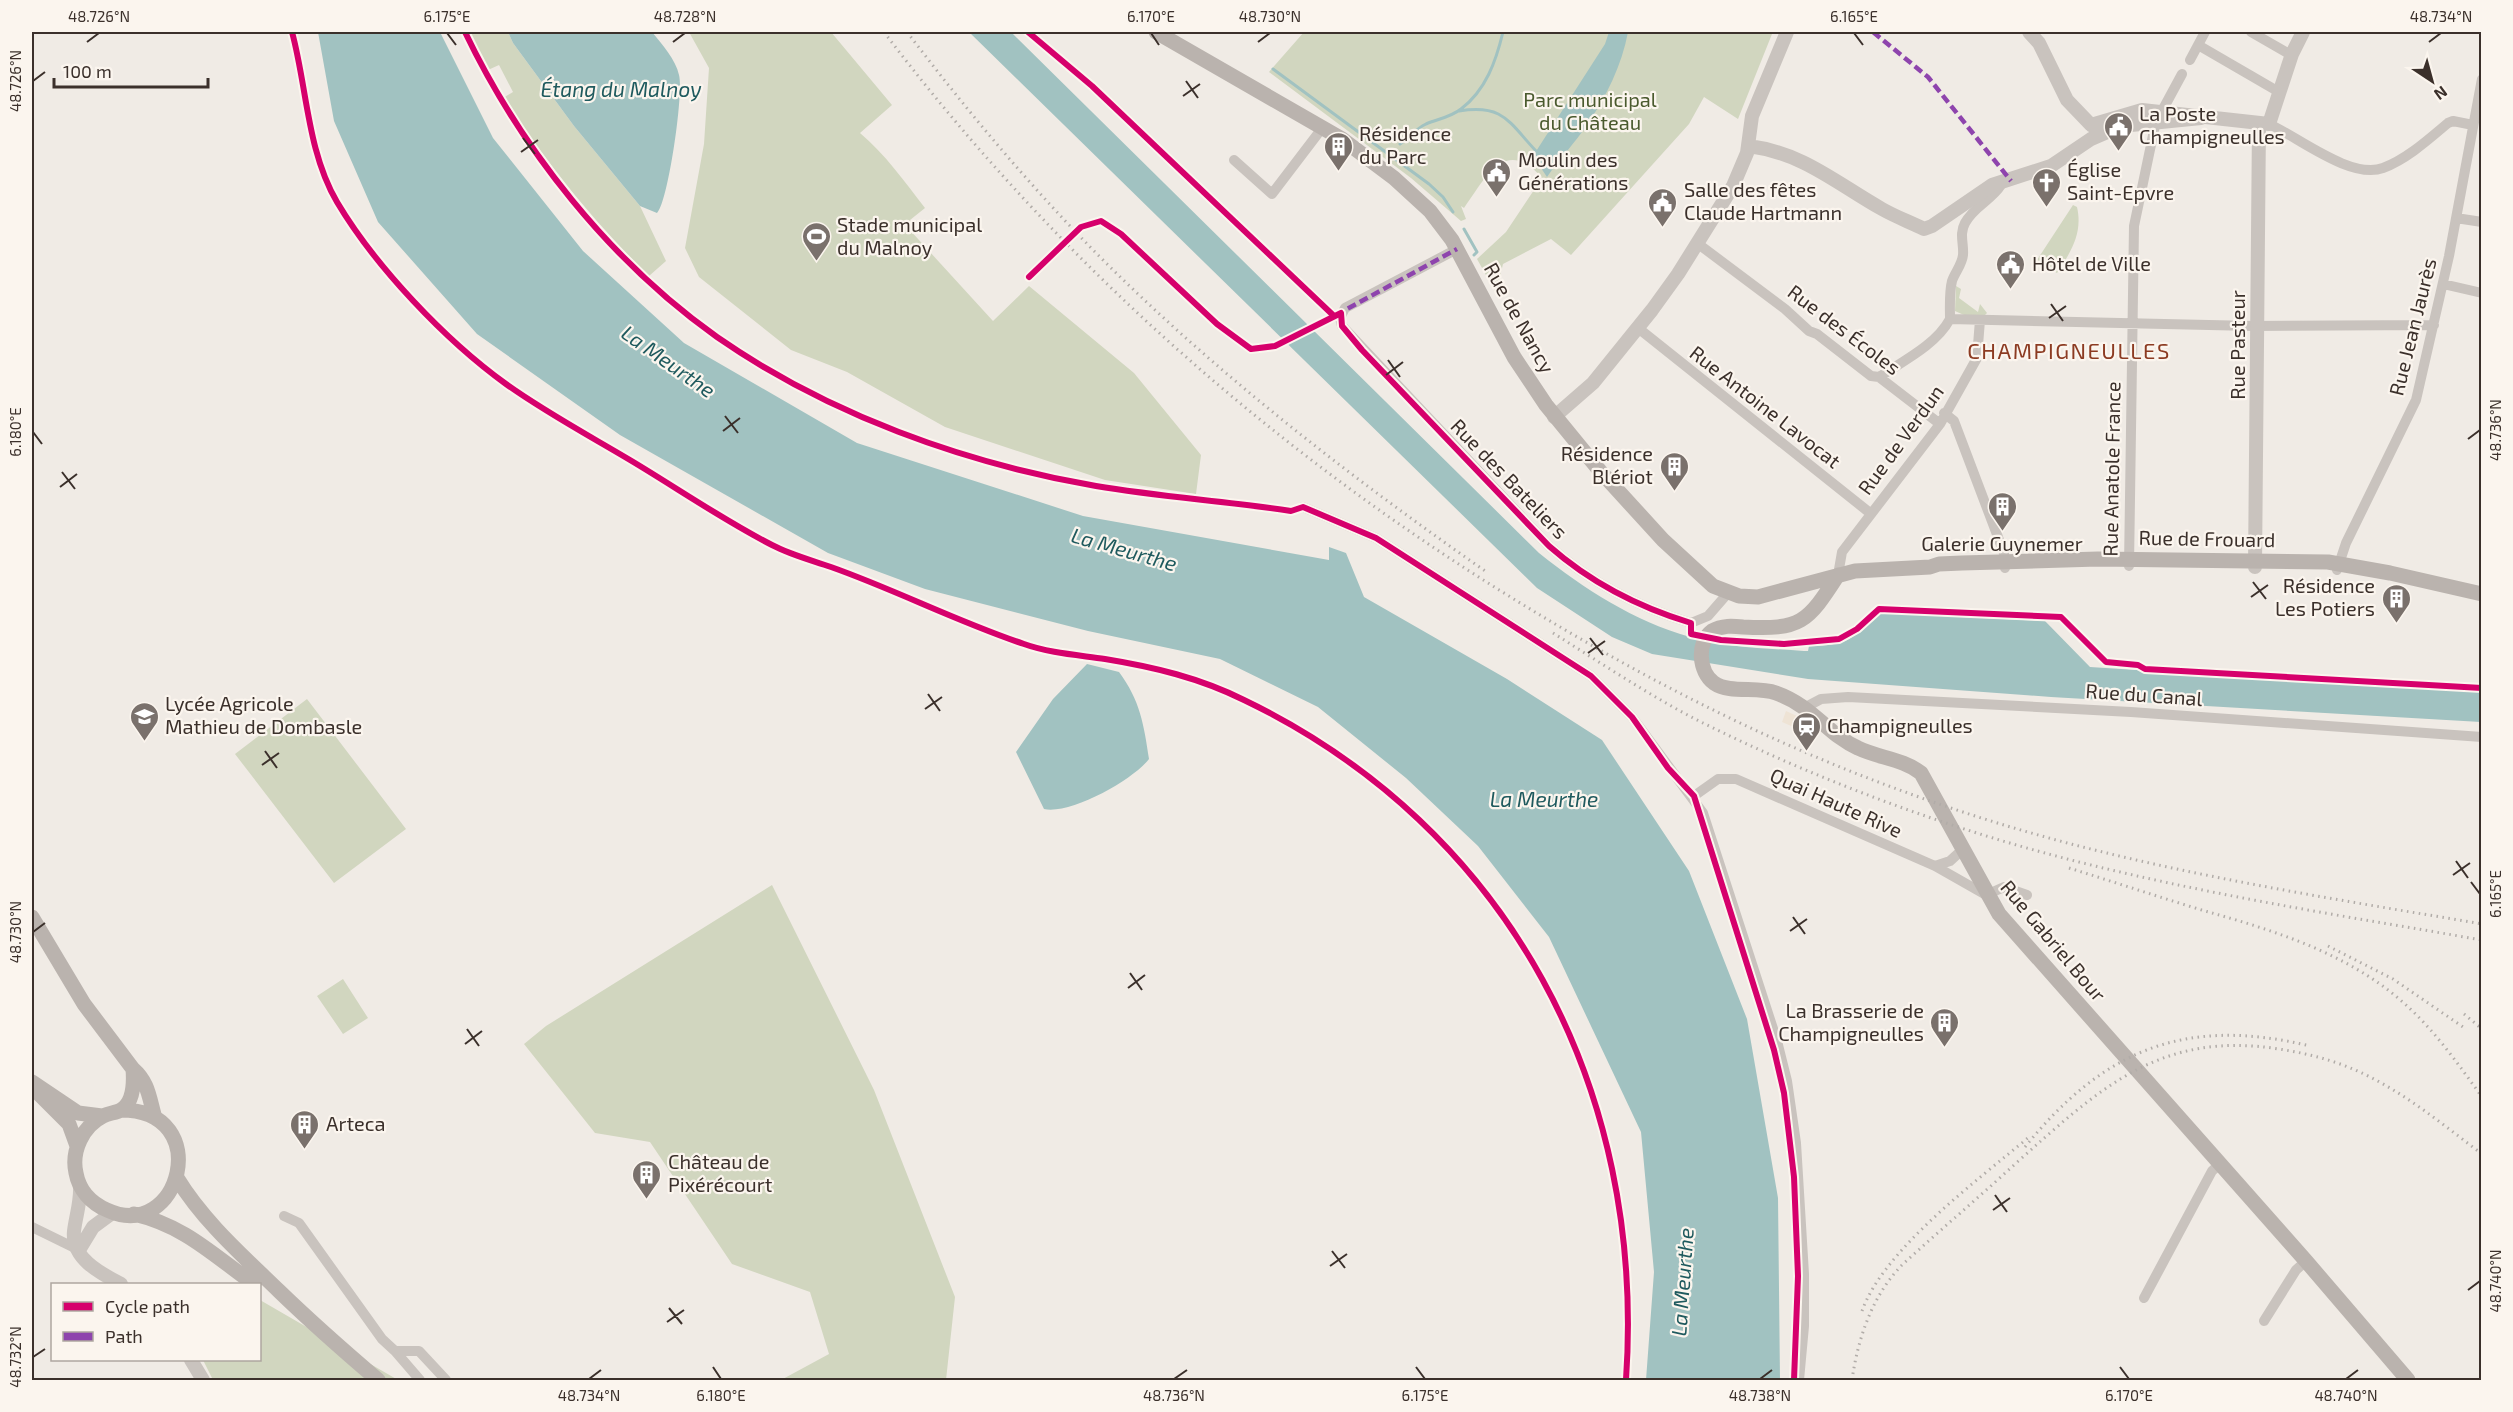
<svg xmlns="http://www.w3.org/2000/svg" width="2513" height="1412" viewBox="0 0 2513 1412" font-family="'Exo 2',sans-serif">
<style>
.green{fill:#d1d6bf}
.plaza{fill:#eee3d5}
.water{fill:#a1c2c1}
.lines{fill:none;stroke-linecap:round;stroke-linejoin:round}
.stream{stroke:#a1c2c1;stroke-width:3}
.minor{stroke:#c9c3be;stroke-width:10}
.tertiary{stroke:#c9c3be;stroke-width:14}
.secondary{stroke:#bab3ae;stroke-width:15}
.rail{stroke:#b1aca8;stroke-width:3;stroke-dasharray:1.5 4.5;stroke-linecap:butt}
.quiet{stroke:#8e44ad;stroke-width:4.5;stroke-dasharray:9 4.5;stroke-linecap:butt}
.cycleway-casing{stroke:#fbf5ee;stroke-width:10}
.cycleway{stroke:#d6006c;stroke-width:6}
.ticks{fill:none;stroke:#3b302b;stroke-width:2}
.labels{text-anchor:middle;stroke-width:4.5;stroke-linejoin:round;paint-order:stroke}
.park-label{font-size:20px;fill:#4a5a2e;stroke:#fbf5ee}
.poi-label{font-size:20px;fill:#3b302b;stroke:#fbf5ee;text-anchor:start}
.street-label{font-size:20px;fill:#3b302b;stroke:#fbf5ee}
.water-label{font-size:21px;font-style:italic;fill:#1f5a5e;stroke:#fbf5ee}
.quarter-label{font-size:22px;letter-spacing:1.5px;fill:#8c3b22;stroke:#fbf5ee}
.neatline{fill:none;stroke:#3b302b;stroke-width:2}
.ticks-label{font-size:15px;text-anchor:middle;fill:#3b302b}
</style>
<rect width="100%" height="100%" fill="#f0ebe5"/>
<!-- green -->
<path class="green" d="M469,32H508L513,43L574,126L640,206L666,261L649,276C591,219 549,165 503,98L513,92L499,65L488,70Z
M689,32H831L892,105L860,133C885,154 905,182 925,208L910,220L912,223L908,228L993,321L1029,286L1134,373L1201,455L1196,494L1105,480L945,427L847,372L791,350L699,277L685,248L704,144L709,68Z
M1304,32H1768L1772,34L1738,119L1704,97L1689,124L1571,255L1551,239L1503,264L1496,293L1477,259L1506,232L1542,178C1505,135 1485,179 1464,208L1461,206L1466,219L1461,221L1411,178L1269,72Z
M2073,205L2077,207C2083,233 2071,252 2057,273L2037,260Z
M1956,286L1961,289L1959,298L1978,312L1980,304L1987,313L1985,315H1964L1955,311Z
M307,699L406,829L334,883L235,754Z
M772,885L874,1090L955,1297L946,1380H781L829,1354L810,1292L732,1264L650,1142L595,1133L524,1044L546,1026Z
M343,979L368,1018L343,1034L317,996Z
M260,1300L398,1380H213L203,1360H260Z"/>
<!-- plaza -->
<path class="plaza" d="M1786,711L1810,722L1805,732L1782,722Z"/>
<!-- water -->
<path class="water" d="M318,32H440L493,138L583,251L684,343L857,443L1083,516L1329,560V547L1346,553L1364,597L1507,679L1602,740L1689,871L1747,1019L1778,1198L1780,1380H1646L1654,1272L1641,1132L1549,937L1478,846L1406,778L1318,707L1220,659L1088,631L925,589L828,553L620,435L477,334L378,222L334,121Z
M508,32H652C662,44 676,60 679,75C684,92 668,203 657,213L640,206L574,126L513,43Z
M969,32H1011L1539,553C1584,589 1634,621 1690,637C1727,648 1766,648 1804,651H1808L1809,646C1849,645 1851,640 1879,613L2045,621L2090,667L2481,692V722L2051,697L1808,679L1652,654L1612,637L1537,588Z
M1609,32H1628C1622,65 1606,97 1587,125C1575,143 1560,158 1547,177L1533,156L1605,44Z
M1087,664L1119,672C1140,700 1144,725 1149,759C1133,780 1070,815 1044,809L1016,752L1053,699Z"/>
<g class="lines">
<!-- stream -->
<path class="stream" d="M1273,69L1429,184L1443,197L1453,212
M1459,111C1503,104 1508,121 1536,151
M1400,144C1408,138 1417,128 1426,124C1438,119 1451,117 1461,109C1486,90 1496,61 1503,32
M1464,229L1477,252L1474,255"/>
<!-- minor -->
<path class="minor" d="M2251,32L2291,55
M2198,45L2279,92
M2190,60L2205,32
M2162,111L2182,74
M2269,124C2298,137 2351,180 2383,168C2407,159 2429,139 2448,123L2453,121L2473,125
M1234,160L1272,194L1323,127
M2456,218L2482,222
M1697,243L1785,309L1809,331L1817,334L1871,376L1879,377L1940,424
M1457,249L1345,308L1340,318L1342,326L1549,546C1591,583 1638,607 1691,623L1708,616L1728,593
M2443,284L2482,293
M1950,319L2253,326L2434,325
M1638,328L1870,513
M1879,377C1903,361 1936,345 1950,319C1950,307 1949,293 1952,281C1955,272 1962,265 1963,255C1964,244 1959,234 1965,223C1974,206 1992,200 2001,185
M1944,413L1954,421L2004,553L2005,568
M1303,507L1376,538L1591,676L1632,717L1703,813L1777,1041L1787,1081L1796,1143L1804,1274V1326L1799,1380
M2129,566L2134,226L2156,121
M2337,570L2346,543L2416,400L2449,256L2482,79
M1838,575L1842,552L1940,424L1977,358L1980,320
M1806,707L1821,699L1848,697L2131,712L2482,737
M1694,796L1718,779H1736L1935,866L1986,895L2004,887L2027,895
M1935,866L1950,861L1962,850
M284,1216L299,1223L382,1339L395,1351H419L446,1380
M32,1227L79,1250
M2144,1298L2212,1171L2220,1164
M2264,1321L2296,1270L2306,1261
M395,1351L420,1380"/>
<!-- tertiary -->
<path class="tertiary" d="M2029,32L2039,43L2067,100L2091,125
M2091,125L2142,110L2269,124L2292,54L2303,32
M1749,146C1803,153 1836,183 1882,209C1896,217 1910,222 1924,229L1932,226L1992,185L2051,166L2091,139L2121,126L2201,118
M1554,417L1593,383L1652,310L1678,274L1733,186L1747,153L1752,116L1787,32
M2255,567L2259,123
M80,1185C81,1202 76,1215 74,1231C71,1259 102,1274 121,1284
M79,1250L93,1227L112,1213
M191,1360L203,1380"/>
<!-- secondary -->
<path class="secondary" d="M1156,32L1342,139L1394,178L1430,211L1452,240L1514,357L1546,405L1600,471L1663,540L1713,586L1739,596L1758,597L1855,571L1930,567L1939,564L1962,563L2098,559L2328,562L2390,573L2482,594
M1838,575C1807,623 1801,630 1743,627C1733,626 1722,625 1712,631C1696,643 1699,672 1714,683C1730,694 1757,686 1776,693C1813,706 1828,735 1858,748C1879,758 1903,759 1921,773L1999,914L2306,1261L2408,1380
M32,917L84,1004L133,1069C149,1083 149,1098 155,1118
M32,1082L78,1113L102,1116
M35,1090L69,1124L77,1146
M121,1110C216,1110 180,1244 107,1210C91,1203 79,1190 76,1173C71,1151 83,1126 103,1116C109,1113 116,1113 121,1110C134,1102 134,1082 133,1069
M177,1178C203,1221 243,1256 279,1291C311,1322 344,1351 378,1380
M134,1214C185,1226 213,1255 254,1284"/>
<!-- rail -->
<path class="rail" d="M884,32C1052,254 1260,440 1496,588C1656,688 1811,765 1991,821C2151,871 2317,896 2482,924
M907,32C968,112 1033,190 1105,262C1222,378 1353,479 1488,573
M1553,633C1601,663 1650,696 1701,722C1808,775 1920,818 2034,850C2181,891 2332,914 2482,940
M2069,868C2114,882 2159,897 2205,911C2276,931 2350,954 2406,1005C2435,1031 2459,1065 2482,1097
M2328,946L2393,979L2466,1029
M2464,1014L2482,1029
M2025,1147C2104,1049 2186,1016 2310,1046
M1862,1311C1884,1249 1978,1180 2029,1137
M1852,1380C1858,1338 1872,1296 1902,1265C1939,1231 1977,1199 2014,1165C2098,1090 2159,1030 2279,1049C2311,1054 2341,1062 2370,1077C2410,1097 2446,1127 2482,1154"/>
<!-- quiet -->
<path class="quiet" d="M1873,32L1928,77L2011,181
M1336,315L1457,249"/>
<defs>
<path id="cycleway" d="M292,32C307,87 307,151 337,202C375,266 445,340 506,384C545,412 588,435 630,460C677,488 723,520 772,545C791,555 811,560 831,567C896,590 958,622 1024,644C1049,653 1078,655 1105,659C1154,667 1200,678 1244,700C1510,828 1646,1090 1626,1380
M465,32C521,149 610,261 717,337C828,414 963,463 1096,486C1161,497 1226,501 1291,511L1303,507L1376,538L1591,676L1632,717L1668,768L1694,796L1774,1050L1784,1093L1794,1177L1798,1276L1794,1380
M1028,32L1092,86L1334,316
M1029,277L1081,227L1101,221L1121,234L1217,324L1251,349L1275,346L1341,313L1342,326L1362,350L1549,546C1591,583 1638,607 1691,623V634L1721,640L1784,644L1839,639L1857,629L1879,609L2061,617L2106,662L2138,665L2145,669L2482,688"/>
</defs>
<!-- cycleway casing -->
<use href="#cycleway" class="cycleway-casing"/>
<!-- cycleway -->
<use href="#cycleway" class="cycleway"/>
</g>
<!-- ticks -->
<path class="ticks" d="M447,33L456,45M1151,33L1159,45M1854,33L1863,45M87,42L99,33M673,42L685,33M1258,42L1270,33M2429,42L2441,33M33,81L45,72M1186,81L1198,98M1183,96L1200,84M523,138L535,154M521,152L538,140M2051,304L2063,321M2049,318L2066,306M1388,360L1400,377M1386,375L1403,362M725,416L738,433M723,431L740,418M33,432L42,444M2468,439L2480,430M62,472L75,489M60,487L77,474M2253,582L2266,599M2251,597L2268,585M1590,638L1603,655M1588,653L1605,641M928,694L940,711M925,709L942,697M265,751L277,768M262,765L279,753M2456,861L2468,878M2453,875L2470,863M2471,882L2480,894M1793,917L1805,934M1790,931L1807,919M33,932L45,923M1130,973L1142,990M1128,988L1145,975M467,1029L479,1046M465,1044L482,1031M1995,1195L2007,1212M1993,1210L2010,1198M1332,1251L1345,1268M1330,1266L1347,1254M2468,1290L2480,1281M669,1308L682,1324M667,1322L684,1310M33,1357L45,1349M713,1367L721,1379M1416,1367L1425,1379M2120,1367L2129,1379M589,1379L601,1370M1174,1379L1187,1370M1760,1379L1772,1370M2346,1379L2358,1370"/>
<!-- icons -->
<defs>
<symbol id="civic-pin" viewBox="-11 -11 22 30"><path d="M0 17L-7.5 6A9.5 9.5 0 1 1 7.5 6Z" fill="#7a716c" stroke="#fbf5ee"/><path d="M-.6-6.5H3V-4.5H.6V-3L4-1V1h2V6H-6V1h2V-1L-.6-3ZM-1.2 2.5V6h2.4V2.5Z" fill="#fff"/></symbol>
<symbol id="building-pin" viewBox="-11 -11 22 30"><path d="M0 17L-7.5 6A9.5 9.5 0 1 1 7.5 6Z" fill="#7a716c" stroke="#fbf5ee"/><path d="M-4-6H4V6H1V3H-1V6H-4ZM-2.5-4.3h1.7v1.8h-1.7ZM.8-4.3h1.7v1.8H.8ZM-2.5-1h1.7V.8h-1.7ZM.8-1h1.7V.8H.8Z" fill="#fff"/></symbol>
<symbol id="church-pin" viewBox="-11 -11 22 30"><path d="M0 17L-7.5 6A9.5 9.5 0 1 1 7.5 6Z" fill="#7a716c" stroke="#fbf5ee"/><path d="M-1.2-6h2.4v3.5h3.3v2.4h-3.3V6h-2.4V-.1h-3.3v-2.4h3.3Z" fill="#fff"/></symbol>
<symbol id="stadium-pin" viewBox="-11 -11 22 30"><path d="M0 17L-7.5 6A9.5 9.5 0 1 1 7.5 6Z" fill="#7a716c" stroke="#fbf5ee"/><path d="M0-5a6.5 5 0 1 0 0 10a6.5 5 0 1 0 0-10ZM-3.5-1.8h7v3.6h-7Z" fill="#fff"/></symbol>
<symbol id="school-pin" viewBox="-11 -11 22 30"><path d="M0 17L-7.5 6A9.5 9.5 0 1 1 7.5 6Z" fill="#7a716c" stroke="#fbf5ee"/><path d="M0-5L7-2L0 1L-7-2ZM-4 1L0 2.5L4 1V4Q0 6-4 4Z" fill="#fff"/></symbol>
<symbol id="station-pin" viewBox="-11 -11 22 30"><path d="M0 17L-7.5 6A9.5 9.5 0 1 1 7.5 6Z" fill="#7a716c" stroke="#fbf5ee"/><path d="M-3-6H3Q5-6 5-4V2Q5 4 3 4L4.5 6H3L1.5 4h-3L-3 6H-4.5L-3 4Q-5 4-5 2V-4Q-5-6-3-6ZM-3.5-4v3h7v-3ZM-3.5 1v1.5H-2V1ZM2 1v1.5H3.5V1Z" fill="#fff"/></symbol>
</defs>
<g fill-rule="evenodd">
<use href="#civic-pin" x="2102" y="110" width="33" height="45"/>
<use href="#building-pin" x="1322" y="130" width="33" height="45"/>
<use href="#civic-pin" x="1480" y="156" width="33" height="45"/>
<use href="#church-pin" x="2030" y="166" width="33" height="45"/>
<use href="#civic-pin" x="1646" y="186" width="33" height="45"/>
<use href="#stadium-pin" x="800" y="220" width="33" height="45"/>
<use href="#civic-pin" x="1994" y="248" width="33" height="45"/>
<use href="#building-pin" x="1658" y="450" width="33" height="45"/>
<use href="#building-pin" x="1986" y="490" width="33" height="45"/>
<use href="#building-pin" x="2380" y="582" width="33" height="45"/>
<use href="#school-pin" x="128" y="700" width="33" height="45"/>
<use href="#station-pin" x="1790" y="710" width="33" height="45"/>
<use href="#building-pin" x="1928" y="1006" width="33" height="45"/>
<use href="#building-pin" x="288" y="1108" width="33" height="45"/>
<use href="#building-pin" x="630" y="1158" width="33" height="45"/>
</g>
<g class="labels">
<!-- park labels -->
<g class="park-label">
<text x="1590" y="107">Parc municipal<tspan x="1590" dy="23">du Château</tspan></text>
</g>
<!-- poi labels -->
<g class="poi-label">
<text x="2139" y="121">La Poste<tspan x="2139" dy="23">Champigneulles</tspan></text>
<text x="1359" y="141">Résidence<tspan x="1359" dy="23">du Parc</tspan></text>
<text x="1518" y="167">Moulin des<tspan x="1518" dy="23">Générations</tspan></text>
<text x="2067" y="177">Église<tspan x="2067" dy="23">Saint-Epvre</tspan></text>
<text x="1684" y="197">Salle des fêtes<tspan x="1684" dy="23">Claude Hartmann</tspan></text>
<text x="837" y="232">Stade municipal<tspan x="837" dy="23">du Malnoy</tspan></text>
<text x="2032" y="271">Hôtel de Ville</text>
<text x="1653" y="461" text-anchor="end">Résidence<tspan x="1653" dy="23">Blériot</tspan></text>
<text x="2002" y="551" text-anchor="middle">Galerie Guynemer</text>
<text x="2375" y="593" text-anchor="end">Résidence<tspan x="2375" dy="23">Les Potiers</tspan></text>
<text x="165" y="711">Lycée Agricole<tspan x="165" dy="23">Mathieu de Dombasle</tspan></text>
<text x="1827" y="733">Champigneulles</text>
<text x="1924" y="1018" text-anchor="end">La Brasserie de<tspan x="1924" dy="23">Champigneulles</tspan></text>
<text x="326" y="1131">Arteca</text>
<text x="668" y="1169">Château de<tspan x="668" dy="23">Pixérécourt</tspan></text>
</g>
<!-- street labels -->
<g class="street-label">
<text transform="translate(1519 318) rotate(61)" y="7">Rue de Nancy</text>
<text transform="translate(2413 327) rotate(-76)" y="7">Rue Jean Jaurès</text>
<text transform="translate(1844 330) rotate(37)" y="7">Rue des Écoles</text>
<text transform="translate(2238 345) rotate(-90)" y="7">Rue Pasteur</text>
<text transform="translate(1765 407) rotate(38)" y="7">Rue Antoine Lavocat</text>
<text transform="translate(1901 440) rotate(-54)" y="7">Rue de Verdun</text>
<text transform="translate(2112 469) rotate(-89)" y="7">Rue Anatole France</text>
<text transform="translate(1509 479) rotate(46)" y="7">Rue des Bateliers</text>
<text transform="translate(2207 539) rotate(1)" y="7">Rue de Frouard</text>
<text transform="translate(2144 695) rotate(4)" y="7">Rue du Canal</text>
<text transform="translate(1836 803) rotate(24)" y="7">Quai Haute Rive</text>
<text transform="translate(2053 941) rotate(50)" y="7">Rue Gabriel Bour</text>
</g>
<!-- water labels -->
<g class="water-label">
<text x="621" y="97">Étang du Malnoy</text>
<text transform="translate(668 362) rotate(35)" y="7">La Meurthe</text>
<text transform="translate(1124 550) rotate(16)" y="7">La Meurthe</text>
<text x="1544" y="807">La Meurthe</text>
<text transform="translate(1683 1282) rotate(-86)" y="7">La Meurthe</text>
</g>
<!-- quarter labels -->
<g class="quarter-label">
<text x="2069" y="359">CHAMPIGNEULLES</text>
</g>
</g>
<!-- border -->
<rect width="2513" height="1412" fill="none" stroke="#fbf5ee" stroke-width="66"/>
<!-- legend -->
<rect x="51" y="1283" width="210" height="78" fill="#fbf5ee" stroke="#aea6a0" stroke-width="1.5"/>
<rect x="63" y="1302" width="30" height="9" fill="#d6006c" stroke="#aea6a0" stroke-width="1.5"/>
<text x="105" y="1313" font-size="18" fill="#3b302b">Cycle path</text>
<rect x="63" y="1332" width="30" height="9" fill="#8e44ad" stroke="#aea6a0" stroke-width="1.5"/>
<text x="105" y="1343" font-size="18" fill="#3b302b">Path</text>
<!-- north arrow -->
<g transform="translate(2432 81) rotate(144)" stroke="#fbf5ee" stroke-width="4.5" paint-order="stroke">
<path d="M0-4.5L10 22L0 15L-10 22Z" fill="#3b302b"/>
<text y="-9" font-size="16" font-weight="bold" text-anchor="middle" fill="#3b302b">N</text>
</g>
<!-- scale -->
<path d="M54 78v9h154v-9" fill="none" stroke="#3b302b" stroke-width="3"/>
<text x="63" y="78" font-size="18" fill="#3b302b" stroke="#fbf5ee" stroke-width="4.5" paint-order="stroke">100 m</text>
<rect x="33" y="33" width="2447" height="1346" class="neatline"/>
<g class="ticks-label">
<text x="99" y="22">48.726°N</text>
<text x="447" y="22">6.175°E</text>
<text x="685" y="22">48.728°N</text>
<text x="1151" y="22">6.170°E</text>
<text x="1270" y="22">48.730°N</text>
<text x="1854" y="22">6.165°E</text>
<text x="2441" y="22">48.734°N</text>
<text transform="translate(16 81) rotate(-90)" y="5">48.726°N</text>
<text transform="translate(2496 430) rotate(-90)" y="5">48.736°N</text>
<text transform="translate(16 432) rotate(-90)" y="5">6.180°E</text>
<text transform="translate(2496 894) rotate(-90)" y="5">6.165°E</text>
<text transform="translate(16 932) rotate(-90)" y="5">48.730°N</text>
<text transform="translate(2496 1281) rotate(-90)" y="5">48.740°N</text>
<text transform="translate(16 1357) rotate(-90)" y="5">48.732°N</text>
<text x="589" y="1401">48.734°N</text>
<text x="721" y="1401">6.180°E</text>
<text x="1174" y="1401">48.736°N</text>
<text x="1425" y="1401">6.175°E</text>
<text x="1760" y="1401">48.738°N</text>
<text x="2129" y="1401">6.170°E</text>
<text x="2346" y="1401">48.740°N</text>
</g>
</svg>
